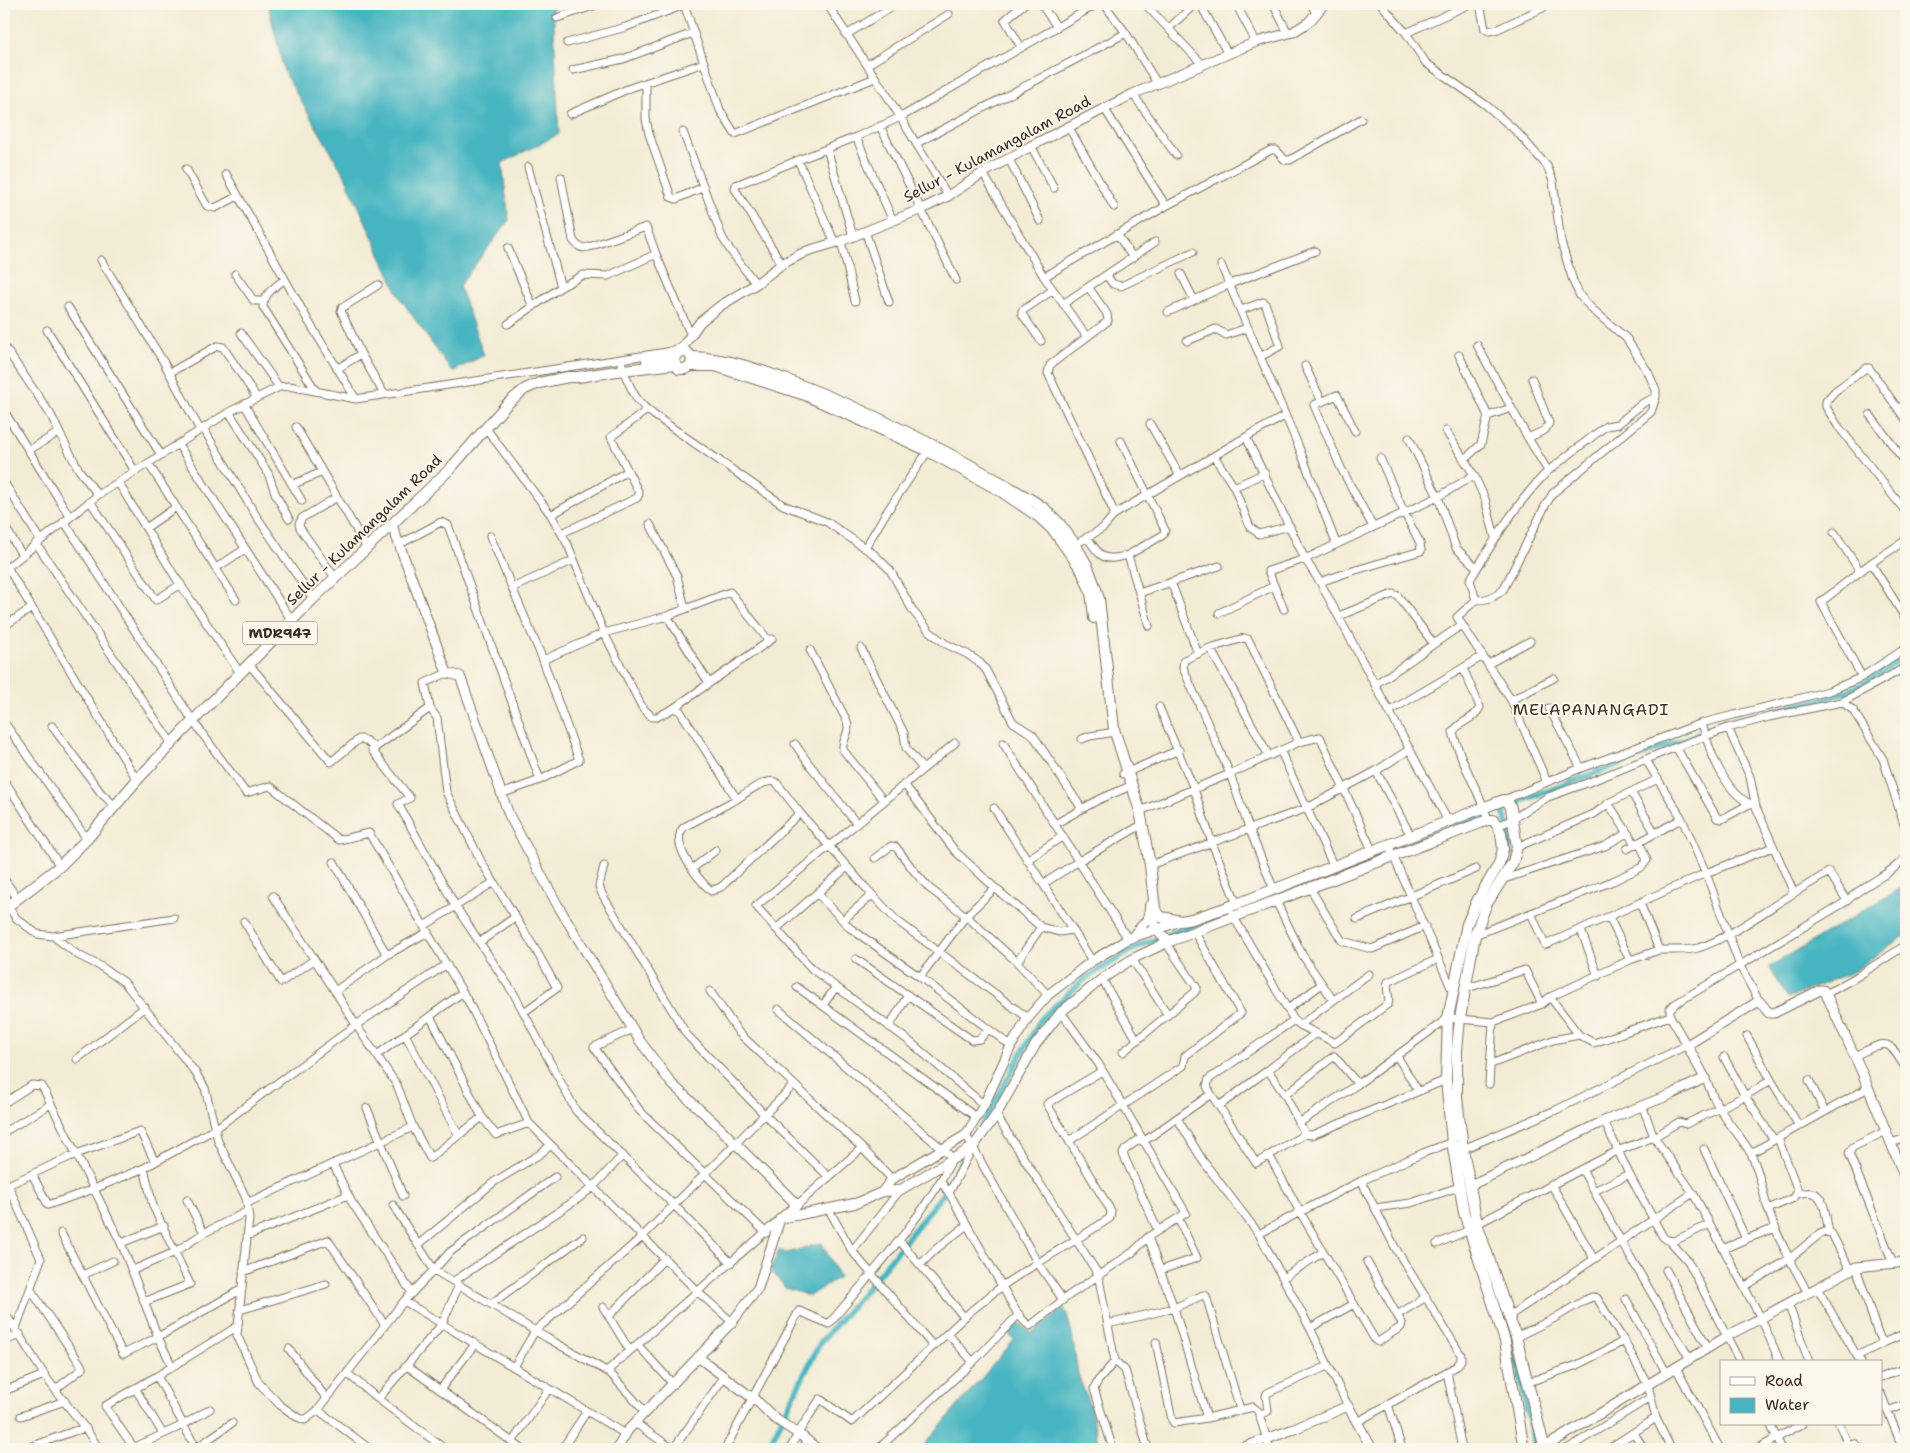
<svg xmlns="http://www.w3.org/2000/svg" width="1910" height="1453" viewBox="0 0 1910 1453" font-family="'Shantell Sans',sans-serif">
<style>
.water{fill:#47b5c1;stroke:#417070}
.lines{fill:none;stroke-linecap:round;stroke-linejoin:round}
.canal{stroke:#47b5c1;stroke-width:6}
.street-casing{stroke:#7b6e5e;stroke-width:9}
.secondary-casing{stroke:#7b6e5e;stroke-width:11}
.primary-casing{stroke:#7b6e5e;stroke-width:12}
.street{stroke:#fff;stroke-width:7}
.secondary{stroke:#fff;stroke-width:9}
.primary{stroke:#fff;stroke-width:10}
.labels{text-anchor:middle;stroke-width:4;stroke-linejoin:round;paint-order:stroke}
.shield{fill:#fbf7ec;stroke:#75685c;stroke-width:1}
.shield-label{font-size:14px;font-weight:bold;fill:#3b2a1e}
.street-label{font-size:15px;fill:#3b2a1e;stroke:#fbf7ec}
.neighbourhood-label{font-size:16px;letter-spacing:1px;fill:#3b2a1e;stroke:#fbf7ec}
</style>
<rect width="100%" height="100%" fill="#fbf7ec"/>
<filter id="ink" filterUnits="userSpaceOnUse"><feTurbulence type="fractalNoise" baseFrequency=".02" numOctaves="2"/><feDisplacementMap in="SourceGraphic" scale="10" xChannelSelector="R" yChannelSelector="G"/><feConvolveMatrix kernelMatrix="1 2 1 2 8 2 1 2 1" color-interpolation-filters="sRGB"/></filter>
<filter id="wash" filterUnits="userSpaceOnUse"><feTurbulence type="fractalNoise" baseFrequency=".0096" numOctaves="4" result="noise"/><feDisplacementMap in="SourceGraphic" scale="20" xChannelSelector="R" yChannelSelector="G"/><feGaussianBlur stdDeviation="1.12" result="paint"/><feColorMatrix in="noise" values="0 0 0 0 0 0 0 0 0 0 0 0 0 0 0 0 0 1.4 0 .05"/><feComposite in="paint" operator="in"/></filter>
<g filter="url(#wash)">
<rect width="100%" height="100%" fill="#f3ecd5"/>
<!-- water -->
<path class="water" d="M268,4H553L559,134L502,163L509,220L459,286L484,355L452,372L400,298L345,176L284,72Z
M1906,885V936L1899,939L1855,971L1788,998L1769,967Z
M822,1243L839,1277L809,1296L785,1288L770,1269L779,1250L787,1253Z
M1064,1309L1067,1314L1072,1333L1078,1374L1090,1406L1100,1449H921L1014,1340L1009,1335L1018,1322L1032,1333L1057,1313Z"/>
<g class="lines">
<!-- canal -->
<path class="canal" d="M1500,874C1514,852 1512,833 1502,809
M1278,893L1733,721L1831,697L1859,686L1906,656
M1469,939L1474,917
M1452,1035L1466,954
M975,1138L1041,1019L1086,978L1139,946L1236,909
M1495,1292L1519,1370L1535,1449
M767,1449L820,1343L866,1290L942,1195L967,1151"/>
</g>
</g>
<g filter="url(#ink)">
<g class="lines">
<defs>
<path id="street" d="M684,4L720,110L735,134L875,78
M827,4L888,97L948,196
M1041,4L1057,27
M1104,4L1126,33
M1145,4L1203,65
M1200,4L1228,54
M1236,4L1256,42
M1273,4L1288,33
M1311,4L1316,13
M1381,4L1406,33L1426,63L1486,105L1516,131L1547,166L1553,181L1561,242L1573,281L1580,296L1593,310L1626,338L1648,372L1656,390V397L1651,412L1553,493L1545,506L1503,590C1494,597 1488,600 1476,600
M1478,4L1481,9L1485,29L1489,31L1498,29L1551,4
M557,18L599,4
M1169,28L1195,4
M1406,33L1470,4
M846,35L896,4
M567,43L626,27L684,5
M1021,47L1005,20L1024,4
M867,65L949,14
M573,70L623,59L693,33
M646,83V119L649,134L671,197L676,199L704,187
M1133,94L1176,155
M570,114L630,88L704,63
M880,126L956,280
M1068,126L1114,207
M683,132L722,237L730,250L756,284
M856,137L893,221
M917,143L1126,33L1157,83
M1031,146L1054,188
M827,149L853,236
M1009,159L1040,221
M798,160L835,243
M528,167L561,287
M186,169L207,206L215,208L238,196
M983,173L1044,277L1166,206L1104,108
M226,174L309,322L356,399
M561,177L573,240C578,247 581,249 589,247L646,227L656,254
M1166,206L1271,150H1276L1285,160H1290L1361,119
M865,231L889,302
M1117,234L1133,258
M841,241L855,301
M508,248L533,307
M101,260L163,361L200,430
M782,264L735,189L736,185L856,137L901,117L1097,4
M1221,265L1298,445L1336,543
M235,274L254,301H263
M1181,274L1194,300
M1107,276L1113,284L1121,286L1193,252
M1044,277L1087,337
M285,279C274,288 264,293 263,307L316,391
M378,285L342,308L341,311L361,354L384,394
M1089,288L1107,314L1108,321L1050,365L1048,373L1115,514
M1063,304L1155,242
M68,307L161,455
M1241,310L1263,302L1265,303L1280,346L1260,357
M1168,312L1230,284L1315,251
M508,324L561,287L583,275L608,276L656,254L688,329L692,335
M47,330L135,471
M241,333L279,387
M1041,341L1022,314V311L1053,290
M1187,341L1216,329L1226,335L1247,328
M1477,345L1528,438L1548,471C1516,503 1493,542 1470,580L1476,600L1457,617L1511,700L1547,782
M4,346L51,415L60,434
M1459,355L1488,416L1511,408
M622,364L623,370C633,392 634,400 654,415L783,505L827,522L875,555L890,570L913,611L930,632L946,644L967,654L980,663L986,670L1013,722L1033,735L1082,809
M1305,366L1322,402
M337,369L361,354
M169,373L217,346L223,347L257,398
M244,404L302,501
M1898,409L1906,403
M4,411L70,517
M229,412L268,473L276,495L289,519
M1870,415L1906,463
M1906,420L1869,368H1866L1835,391L1826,401V407L1838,426L1906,512
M1150,424L1180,476
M296,427L367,548
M485,427L551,515L568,545L604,633L667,616L730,592L769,641
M203,428L255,514L313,599
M1355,431L1337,395L1314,405L1341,468L1373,527
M1246,437L1285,416
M1409,438L1438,497L1456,548L1477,568
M1528,438L1545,430L1549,423L1532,379
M1121,441L1165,530L1163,535L1128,555
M178,444L292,621
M29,450L56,434H60L79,470L98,495
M1214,456L1234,487L1250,527L1259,534L1290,526
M1464,460L1481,444L1488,416
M148,463L236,600
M1548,471L1606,426L1618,424L1643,403L1656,397
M1474,475L1485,499L1495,537
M4,482L40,540
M118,482L174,575L240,673
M292,485L322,472
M1234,487L1265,473
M90,501L156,600L181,584
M551,515L628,471
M64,521L193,721L246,793L270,786L339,840L369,833L469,1003L529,1123
M650,524L677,576L685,608
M4,525L22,555
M146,528L176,507
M1834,532L1860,571
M562,533L637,498L639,494L638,491L611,437L647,410
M490,536L543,660L579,760L540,780L501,794
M1087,537C1101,558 1103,562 1128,555L1149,626
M36,543L172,744
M400,544L441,522L448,525L540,780
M1073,546L1103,528L1115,514L1246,437L1305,559L1320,582L1448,821
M865,548L886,513L928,451
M1871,563L1906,619
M7,567L137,780
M216,568L245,549
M4,570L98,495L229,412L279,387L289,386L356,399L667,352L682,347
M336,579L300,528L299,524L302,518L337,497
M1171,582L1198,654
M1320,582L1349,572L1421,551L1420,543L1404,512L1380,458
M512,588L574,560
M1139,593L1219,566
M1284,609L1268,571L1305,559L1438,497L1474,475L1446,431
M1219,613L1274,586
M667,616L709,683
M1339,616L1393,594L1398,596L1433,643
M4,626L32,608
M861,648L904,733L906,748L923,769
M1210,648L1269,756
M810,650L847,721C851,735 841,739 843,750L884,801
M543,660L604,633L642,707L652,717H657L674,708L680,711L737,799C747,792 764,779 776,782L800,813L866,888L896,920L1028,1018
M249,664L331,762L359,739C366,738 370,744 374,748
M1488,664L1530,641
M1463,668L1480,707C1475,720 1459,721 1453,732C1460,763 1479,789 1488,820
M447,673L425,683L430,708L372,750L410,798L398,804L456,907L514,994L576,1111L674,1205L731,1263
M1862,677L1821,602L1871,563L1906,540
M1375,684C1405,666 1432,644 1462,625
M1511,700L1554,678
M1842,702L1906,667
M1159,707L1194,789L1212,843L1237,904
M430,708L437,718L446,792L482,863L537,952L557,988L524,1012
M674,708L772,639
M1549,708L1581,768
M1390,711L1483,656
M4,722L87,839
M1702,723C1709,751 1724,790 1750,804
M52,726L101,793L115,806
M1728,728L1750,777L1756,807L1794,893L1829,872L1847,901
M1082,739L1090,736L1109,733
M955,743L756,906L812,969L909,1041L984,1105
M1003,743L1128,939
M795,744L809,764L857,824
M1676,747L1717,818L1722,819L1755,801
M1280,750L1333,865
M1376,771L1411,836
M1123,774L1179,750
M4,780L60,866
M904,784L955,851L995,888L966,916L920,977L1011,1046
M1631,792L1655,833
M737,799L684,827C668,843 699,880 711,891L721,887L800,813
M1504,800L1581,768L1702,723L1829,691L1862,677L1906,648
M994,808L1073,930L1092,961
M1140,811L1230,774L1299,742L1320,737L1372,850
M1681,817L1706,873L1740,966L1759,1001
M1055,824L1098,800L1128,787
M1497,826L1509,821L1548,797L1587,783L1676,747L1728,728L1769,717L1842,702L1853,710L1883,759L1906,831
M1388,844L1453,992
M1635,844L1608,803L1658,779
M1517,847L1594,814L1608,804
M1627,849L1681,819V817L1646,760
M875,858L891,846L896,847L914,871L929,888L966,916L1017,962L1048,995
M1027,860L1063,836
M334,862L387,955L335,991L356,1025L447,964
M1150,865L1307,808L1376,771L1410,749
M604,866L599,886L602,894L687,1035L765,1115L829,1177
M692,869L716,850
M4,879L18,899
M1504,879L1605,846L1627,833
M1043,884L1079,861L1138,827
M995,888L1041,927L1017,962
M1310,888L1342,941L1372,949L1425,926
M1274,890L1249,828L1230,774L1183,668L1184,660L1210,648L1244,638L1248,639L1299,742
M817,893L850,928L920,977
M273,896L335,991
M1276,901L1303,956L1333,1000
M1640,903L1659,950C1671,950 1686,951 1698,948C1728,939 1766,910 1794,893
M8,906L16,918L37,934L53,936L78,955L100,966L124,982L195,1072L205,1088L218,1141L246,1198L249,1219L237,1335L259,1383L280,1405L297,1417L305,1420L318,1410L404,1301L625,1434
M1531,913L1545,945L1706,873L1773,847
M1232,914L1294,1020L1300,1025L1335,1043L1388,1004C1391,997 1385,989 1388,982L1438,959
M1609,917L1630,960
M1357,919L1476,869
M843,920L872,895
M244,921L281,982L314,960
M424,926L494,882
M1041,927L1059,932L1073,930
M776,929L847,867
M1581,930L1598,976
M1475,935L1613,881L1642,867L1647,860L1639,842
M53,936L174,918
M480,942L515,917
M387,955L428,932
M856,959L972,1040L980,1039L988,1029
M1132,959L1168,1015
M1102,979L1137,1040
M797,987L976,1117
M1464,989L1525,970L1542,1004
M710,991L739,1033L862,1148
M1826,994L1858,976L1906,945
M1550,997L1579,1035L1594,1043L1670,1016
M823,1005L836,987
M1288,1009L1322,984
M1061,1012L1098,1063L1186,1213L1148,1237L1133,1252L1068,1296L1030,1326C1018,1319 1009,1298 1002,1286C1037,1262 1074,1242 1110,1218L1111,1211L1047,1104L1102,1071
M430,1016L482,1117L496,1135L529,1123L698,1292L732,1322
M1300,1025L1369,974
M889,1027L908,995
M633,1029L594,1047L640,1111L766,1233
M405,1034L459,1136
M1747,1036L1771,1080L1799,1126
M1123,1052L1195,992L1197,988L1166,943
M377,1055L463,992
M1397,1056L1418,1091
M1854,1056C1888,1041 1886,1036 1906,1069
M1724,1057L1745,1096L1774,1140
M77,1059L145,1007
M1491,1064L1553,1040L1579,1035
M1268,1070L1316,1033
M1705,1078C1710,1088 1713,1098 1718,1106C1727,1123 1742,1137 1751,1154C1760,1172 1762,1191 1768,1209C1778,1239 1793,1266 1808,1293
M1809,1080L1825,1112
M1489,1084L1493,1022
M1211,1094L1207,1086L1209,1079L1294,1020
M1285,1095L1334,1056L1358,1084L1448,1018L1493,1022L1499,1020L1542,1004L1550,997L1630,960L1659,950
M4,1103L32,1085L42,1086L51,1104
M1642,1105L1654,1137L1693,1193L1761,1318L1780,1362
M1219,1106L1268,1070L1285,1095L1305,1134L1312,1135L1446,1080
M367,1108L403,1196
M996,1115L1098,1274L1115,1361L1125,1370L1148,1449
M1177,1118L1203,1161L1259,1234L1310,1328
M1604,1121L1629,1174L1663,1237L1667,1240L1674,1241L1710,1224
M1299,1123L1358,1084
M1886,1131L1853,1147L1849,1153L1893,1263
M4,1132L51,1104L121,1243L158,1337L172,1366
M966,1135L1037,1262L1063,1300
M1141,1138L1125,1150L1123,1154L1158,1231
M1069,1141L1183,1066L1185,1056L1241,1013L1194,931
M1143,1142L1211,1094L1256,1163L1305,1134
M1891,1143L1906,1138
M1463,1149L1556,1110L1687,1045L1670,1016V1009L1675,1004L1847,901C1864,883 1890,876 1906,857
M1704,1149L1746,1239L1723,1249
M1751,1153L1868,1088
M333,1164L351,1201L412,1293
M1582,1169L1621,1241L1690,1359
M32,1174L48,1205L94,1189L144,1168L215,1129L356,1025L397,1085L413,1127
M1361,1181L1423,1153L1452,1142
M1551,1184L1594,1259
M1594,1191L1629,1174
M949,1193L973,1147
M1797,1194C1802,1193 1808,1192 1813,1193C1826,1196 1826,1222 1829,1232
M187,1200L204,1233
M247,1203L413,1127L430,1158L482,1117
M393,1205L434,1270L450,1252L555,1177
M797,1205L862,1148L892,1179
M1375,1208L1411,1203L1459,1187
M1768,1209L1794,1198L1798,1191L1778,1138
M829,1210L852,1251L933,1346
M1477,1224L1617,1151L1654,1137L1679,1122L1686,1124L1745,1096L1771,1080
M61,1233L123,1354L158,1337L242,1289
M1259,1234L1300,1212L1269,1155
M247,1236L348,1195
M1148,1237L1174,1308L1207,1418
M1746,1239L1776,1228
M899,1240L964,1317
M1670,1241L1688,1261L1740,1362
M121,1243L164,1226
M1437,1244L1469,1230
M418,1245L494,1182L540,1154L551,1145
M852,1251L900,1190
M1367,1262L1397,1315
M920,1265L936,1249L967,1225
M1856,1267L1878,1334L1883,1343L1906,1333
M133,1270L175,1252L204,1233L248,1211
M1161,1270L1197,1258L1178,1218
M1666,1270L1708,1348
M243,1272L328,1240L385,1325
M83,1275L113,1261
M1283,1278L1323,1252
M454,1281L579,1198L593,1187L623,1155
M1744,1287L1789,1259L1820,1234L1825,1232L1831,1233L1833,1236L1850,1270
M1817,1288L1857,1356
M31,1290L83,1368L56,1389
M1626,1299L1667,1374
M404,1301L434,1270L547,1338L610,1373L645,1412
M144,1302L190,1284L153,1206L144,1168
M1788,1303L1809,1362
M491,1304L583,1237
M1354,1304L1375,1340L1378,1342L1401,1327L1402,1323L1397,1315L1426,1297
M603,1307L630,1351
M240,1310L326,1284
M4,1312C18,1332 30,1353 44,1374C61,1400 83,1422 99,1449
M609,1316L665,1258
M1509,1316L1693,1193
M1108,1324L1174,1308L1203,1295L1206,1296L1240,1409
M16,1328L41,1259L8,1185L76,1154L140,1131L155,1162
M947,1333L973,1362
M1516,1337L1553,1319L1585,1300L1592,1297L1597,1298L1624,1341L1648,1385L1656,1418
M4,1342L20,1334
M1156,1342L1172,1420L1174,1423L1207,1418L1253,1407L1258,1411L1270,1449
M637,1344L673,1384
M289,1349L327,1399
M1861,1362L1857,1356L1883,1343
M407,1366L522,1449
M514,1367L535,1331L643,1236L794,1085
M1676,1368L1720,1449
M607,1371L779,1220
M1447,1372L1462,1449
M347,1373L378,1399L442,1324L459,1285
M1881,1377L1906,1368
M1529,1382L1577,1365L1624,1341
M135,1388L163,1434
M440,1390L475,1344
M4,1391L44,1375
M1881,1394L1903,1449
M378,1399L445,1449
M1388,1404L1402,1449
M1348,1406L1310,1328L1354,1304L1300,1212L1361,1181L1396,1249L1461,1355V1360L1457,1366L1357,1422
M318,1410L370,1449
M1888,1411L1906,1404
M1259,1415L1268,1411L1266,1396L1267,1393L1328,1366
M21,1416L65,1401
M232,1423L196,1448L157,1376L238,1326
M635,1423L673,1449
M1770,1424L1782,1449
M1839,1424L1848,1444
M1634,1433L1644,1449
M512,1442L549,1389
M134,1448L105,1406L157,1376
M25,1449L74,1431L86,1428
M131,1449L183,1425L210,1409
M562,1449L587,1411
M675,1449L674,1448L724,1377
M725,1449L799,1311L829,1324C873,1271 922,1220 953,1158L778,1009
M790,1449L798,1433L820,1399L852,1422L971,1311L1002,1286L949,1193L941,1182
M878,1449L973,1362L1019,1314
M1113,1449L1094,1389L1098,1381L1115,1361
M1567,1449L1651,1397
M1608,1449L1656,1418L1671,1449
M1757,1449L1802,1424
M1838,1449L1854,1443L1862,1449"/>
<path id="secondary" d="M679,352L700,322L720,306L756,284L782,264L807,251L841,241L922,209L948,196L983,173L1031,146L1133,94L1256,42L1293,32L1309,22L1324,4
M392,525L447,673L460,676L509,815L557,904L640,1041L672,1084L720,1128L797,1205L780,1219
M1132,937L1147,920L1150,908
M1469,1186L1604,1121L1672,1094L1705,1078L1687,1045L1759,1001L1769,1013H1774L1820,990H1823L1826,994L1861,1070L1906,1180
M882,1192L892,1179L966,1135L984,1105L1011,1046L1028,1018L1048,995L1092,961L1128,939L1181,921
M783,1218L857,1203L882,1192L900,1190L973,1147L996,1115L1036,1044L1061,1012L1102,979L1132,959L1170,941
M698,1357L759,1403L774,1418L803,1437L817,1449
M617,1449L628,1430L732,1322L758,1288L780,1219
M1239,1449L1294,1429L1348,1406L1372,1449
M1529,1449L1545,1447L1731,1334L1856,1267L1906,1262"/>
<path id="primary" d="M692,357C730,358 763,371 798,384C880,415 959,457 1035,502L1045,509L1060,524L1075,544L1087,565L1095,586L1099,599L1114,729L1140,811L1150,865L1155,909L1161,917L1181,921L1192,919L1237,904L1485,807L1504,800L1508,802L1511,808L1517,847L1513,862L1486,905L1475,935L1460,1018L1457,1050V1098L1463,1149L1477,1224L1516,1337L1545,1449
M647,361L675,356L679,352L685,351L692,357L691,366L686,369H679L674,362L675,356
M691,366H715L805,395L924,449L999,490L1039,517L1054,531L1081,569L1091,592L1094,618
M1150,906C1152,921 1156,934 1170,941L1488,820H1493L1497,825L1501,833L1503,849L1499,864L1478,899L1467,924L1448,1018L1446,1080L1452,1142L1464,1213L1505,1341L1524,1449
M4,909L60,866L87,839L137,780L193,721L313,599L450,469L507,404L525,389L539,383L568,377H578L623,370L675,364"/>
</defs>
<!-- street casing -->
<use href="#street" class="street-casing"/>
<!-- secondary casing -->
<use href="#secondary" class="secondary-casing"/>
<!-- primary casing -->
<use href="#primary" class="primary-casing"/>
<!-- street -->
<use href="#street" class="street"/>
<!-- secondary -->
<use href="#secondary" class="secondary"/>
<!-- primary -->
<use href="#primary" class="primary"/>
</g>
</g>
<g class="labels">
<!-- shield labels -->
<rect class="shield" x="242.5" y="621.5" width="75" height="23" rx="4"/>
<g class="shield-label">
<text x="280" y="638">MDR947</text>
</g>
<!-- street labels -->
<g class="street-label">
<text transform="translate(997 149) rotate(-28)" y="5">Sellur - Kulamangalam Road</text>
<text transform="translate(364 530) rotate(-44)" y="5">Sellur - Kulamangalam Road</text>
</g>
<!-- neighbourhood labels -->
<g class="neighbourhood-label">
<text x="1591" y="715">MELAPANANGADI</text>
</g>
</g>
<!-- margin -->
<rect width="1910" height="1453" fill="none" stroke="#fbf7ec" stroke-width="20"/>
<!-- legend -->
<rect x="1720" y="1360" width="162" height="65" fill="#fbf7ec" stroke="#aea59a"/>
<rect x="1730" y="1377" width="25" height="8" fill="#ffffff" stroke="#aea59a"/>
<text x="1765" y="1386" font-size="15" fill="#3b2a1e">Road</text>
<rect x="1730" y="1398" width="25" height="15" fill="#47b5c1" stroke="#aea59a"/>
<text x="1765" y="1410" font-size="15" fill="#3b2a1e">Water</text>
</svg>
